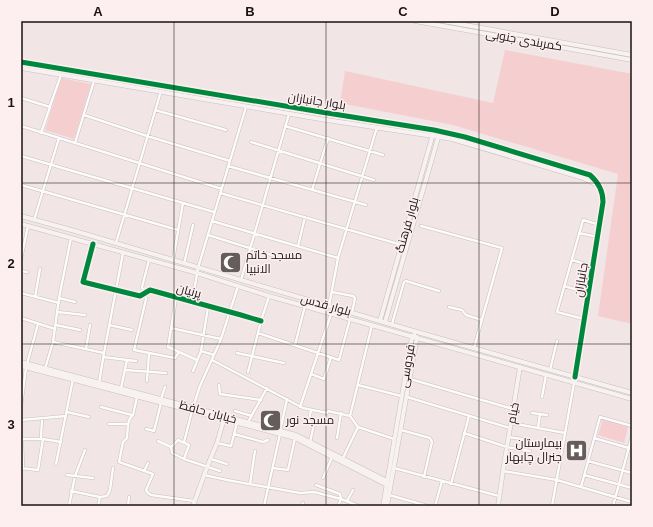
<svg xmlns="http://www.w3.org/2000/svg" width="653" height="527" viewBox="0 0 653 527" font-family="Helvetica,Cairo,sans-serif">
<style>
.green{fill:#f5cfd0}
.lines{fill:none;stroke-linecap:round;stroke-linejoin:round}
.street-casing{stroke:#c9bfbf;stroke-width:3.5}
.secondary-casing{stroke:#c9bfbf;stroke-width:5}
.street{stroke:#fdfbfb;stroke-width:2.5}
.secondary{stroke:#f7f1f1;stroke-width:4}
.cycleway-casing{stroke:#fdefef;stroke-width:8}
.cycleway{stroke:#00873e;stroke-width:5}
.grid{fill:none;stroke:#1a1313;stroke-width:1;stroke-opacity:0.55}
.labels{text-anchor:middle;stroke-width:3;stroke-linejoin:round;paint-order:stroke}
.street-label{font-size:12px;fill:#1a1313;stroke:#fdefef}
.poi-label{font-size:12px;fill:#1a1313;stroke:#fdefef;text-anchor:start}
.neatline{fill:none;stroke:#1a1313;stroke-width:1.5}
.grid-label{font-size:13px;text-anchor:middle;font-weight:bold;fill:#1a1313}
</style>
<rect width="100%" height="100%" fill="#f1e5e5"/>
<!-- green -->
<path class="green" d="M505,50L632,74V324L598,316L618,174L453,125L340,103L345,71L493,103Z
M61,78L91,84L74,139L45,130Z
M603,419L628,427L624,443L598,435Z"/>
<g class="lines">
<defs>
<path id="street" d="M21,98L50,107L41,133
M50,106L61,75
M155,110L226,130
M84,115L147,136L230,161
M21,126L222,189
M285,126L383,155
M251,142L374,180
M75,143L94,81
M21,156L214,212
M228,166L366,205
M21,185L178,230
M312,190L328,138
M220,193L402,245
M34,220L59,138
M212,221L338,258
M421,226L502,248L474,348
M579,233L598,237
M208,235L275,256
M116,243L161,91
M93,244L83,282L140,296L150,290L241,315L261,321
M298,246L305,217
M21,259L28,226
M149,260L142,287L146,299L134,350L175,358L179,352
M173,260L183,203
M572,260L592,266
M184,264L193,225
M21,271L27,272
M241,280L289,114
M564,286L588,293
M332,292L353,296L355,298L352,313
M21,293L59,303
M35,297L40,269
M59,298L75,302
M176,298L168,347L197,360
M192,303L198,268L246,107
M329,306L338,258L377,127
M449,307L462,310L466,315L482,320
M57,312L85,315
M21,318L55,329
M584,319L557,312L583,220L600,225
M392,324L404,282L406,281L439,291
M56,325L80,330
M109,325L132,330
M171,328L221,339
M258,333L339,360L350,319
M53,342L104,353
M295,345L305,306
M86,349L90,325
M201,351L214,355
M237,353L284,363
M103,357L136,361
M212,360L303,408L327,413L328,411L350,416
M27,364L38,324
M45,369L53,342L59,298L71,238
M125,370L166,373
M550,370L557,341
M193,371L201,351L208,307
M248,372L261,321L269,296
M311,374L324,379L331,357
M410,379L513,409
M147,381L149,353
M99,383L104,353L123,253
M219,385L220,394L261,400
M358,385L401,396
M121,388L127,360
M137,397L133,415L130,418L128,424L127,438L123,442L119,462L153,474L146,490L148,493L151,495L194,501
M407,397L510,428
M542,397L546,375
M161,399L165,387
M21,406L26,368
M101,407L132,415
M193,407L200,386L221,339L238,286
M300,407L331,314
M235,411L252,416
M67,412L89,417
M532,413L547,415
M350,416L372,325
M21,420L66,416
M248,422L267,388
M511,423L565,433
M109,424H128
M358,427L394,439
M273,428L275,415
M538,428L540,414
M146,429L154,431L161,403
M401,430L430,438L432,442L424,477
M280,431L287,399
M464,433L507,447L530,451
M234,434L263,442L268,440
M508,437L529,440
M337,438L341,413
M594,438L632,449
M21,439H43L61,442
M22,439L23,469
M41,439L42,418
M158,441L171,447
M184,442L192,411
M310,442L314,424L309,421L311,410
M217,443L231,446L237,423
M343,458L358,427L350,416
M184,459L189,445L178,440L171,447L172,453L184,459L220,471
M211,459L227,464
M588,461L632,473
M56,464L73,379
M21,468L38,470L43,439
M273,468L288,470L295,438
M394,468L499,496
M144,471L148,463
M503,471L557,480L632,502
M67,475L93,478
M204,475L227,480L300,493L314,492L341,499L359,506
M584,475L632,488
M323,478L332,457
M250,484L255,451
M451,484L469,416
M316,485L340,494L341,499L338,506
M581,487L600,417L632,426
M71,491L100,497
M389,495L428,506
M347,501L353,490
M69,506L75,476L85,450
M98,506L100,497L107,496L110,490L113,468
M128,506L129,497
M264,506L280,434
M302,506L303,503
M435,506L442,481
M552,506L574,383
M613,506L632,436"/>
<path id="secondary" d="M415,21L632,60
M443,21L632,55
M21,62L321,112L434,130L465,137L590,175C598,182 603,191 603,202L575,377
M21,68L320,119L433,136L452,139L583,178L597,185
M21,216L75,231L417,332L632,393
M21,224L197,273L269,296L632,399
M380,321L433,134
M385,322L440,131
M21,362L296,435L387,481
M21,366L295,438L387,485
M193,506L207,467L217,443L224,419
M383,506L412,337L414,335
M387,506L417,337
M498,506L503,471L520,367"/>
</defs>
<!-- street casing -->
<use href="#street" class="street-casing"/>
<!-- secondary casing -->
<use href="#secondary" class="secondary-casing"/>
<!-- street -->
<use href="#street" class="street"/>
<!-- secondary -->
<use href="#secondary" class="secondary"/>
<defs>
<path id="cycleway" d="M21,62L321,112L434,130L465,137L590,175C598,182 603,191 603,202L575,377
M93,244L83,282L140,296L150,290L241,315L261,321"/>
</defs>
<!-- cycleway casing -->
<use href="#cycleway" class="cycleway-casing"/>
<!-- cycleway -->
<use href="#cycleway" class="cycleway"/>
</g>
<!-- grid -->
<path class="grid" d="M174,21V506M326,21V506M479,21V506M21,183H632M21,344H632"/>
<!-- icons -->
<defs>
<symbol id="mosque-square" viewBox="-11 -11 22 22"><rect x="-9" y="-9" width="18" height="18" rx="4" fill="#655c5c" stroke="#fdefef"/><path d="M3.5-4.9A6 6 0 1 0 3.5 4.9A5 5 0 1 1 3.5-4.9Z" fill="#fff"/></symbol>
<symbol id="hospital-square" viewBox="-11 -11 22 22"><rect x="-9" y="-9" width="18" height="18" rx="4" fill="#655c5c" stroke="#fdefef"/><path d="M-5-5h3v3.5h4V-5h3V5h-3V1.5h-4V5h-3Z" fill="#fff"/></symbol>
</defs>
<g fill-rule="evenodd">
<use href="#mosque-square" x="218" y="250" width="25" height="25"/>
<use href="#mosque-square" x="258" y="408" width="25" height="25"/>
<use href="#hospital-square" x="564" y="438" width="25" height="25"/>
</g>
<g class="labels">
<!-- street labels -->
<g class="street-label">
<text transform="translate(524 40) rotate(10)" y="4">کمربندی جنوبی</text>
<text transform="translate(317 101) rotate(9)" y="4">بلوار جانبازان</text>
<text transform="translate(407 225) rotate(-74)" y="4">بلوار فرهنگ</text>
<text transform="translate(581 280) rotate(-81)" y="4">جانبازان</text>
<text transform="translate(189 291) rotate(15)" y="4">پرنیان</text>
<text transform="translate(326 305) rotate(16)" y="4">بلوار قدس</text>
<text transform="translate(407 366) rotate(-80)" y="4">فردوسی</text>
<text transform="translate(208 412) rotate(15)" y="4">خیابان حافظ</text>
<text transform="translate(513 413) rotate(-80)" y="4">خیام</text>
</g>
<!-- poi labels -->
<g class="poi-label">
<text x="246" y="259">مسجد خاتم<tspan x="246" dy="14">الانبیا</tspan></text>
<text x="286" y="424">مسجد نور</text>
<text x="562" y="447" text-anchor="end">بیمارستان<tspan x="562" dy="14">جنرال چابهار</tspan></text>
</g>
</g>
<!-- border -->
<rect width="653" height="527" fill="none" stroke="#fdefef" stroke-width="44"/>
<rect x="22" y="22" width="609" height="483" class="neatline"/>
<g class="grid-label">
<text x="98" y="16">A</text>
<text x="250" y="16">B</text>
<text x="403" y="16">C</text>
<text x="555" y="16">D</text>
<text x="11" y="107">1</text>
<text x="11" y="268">2</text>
<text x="11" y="429">3</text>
</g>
</svg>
